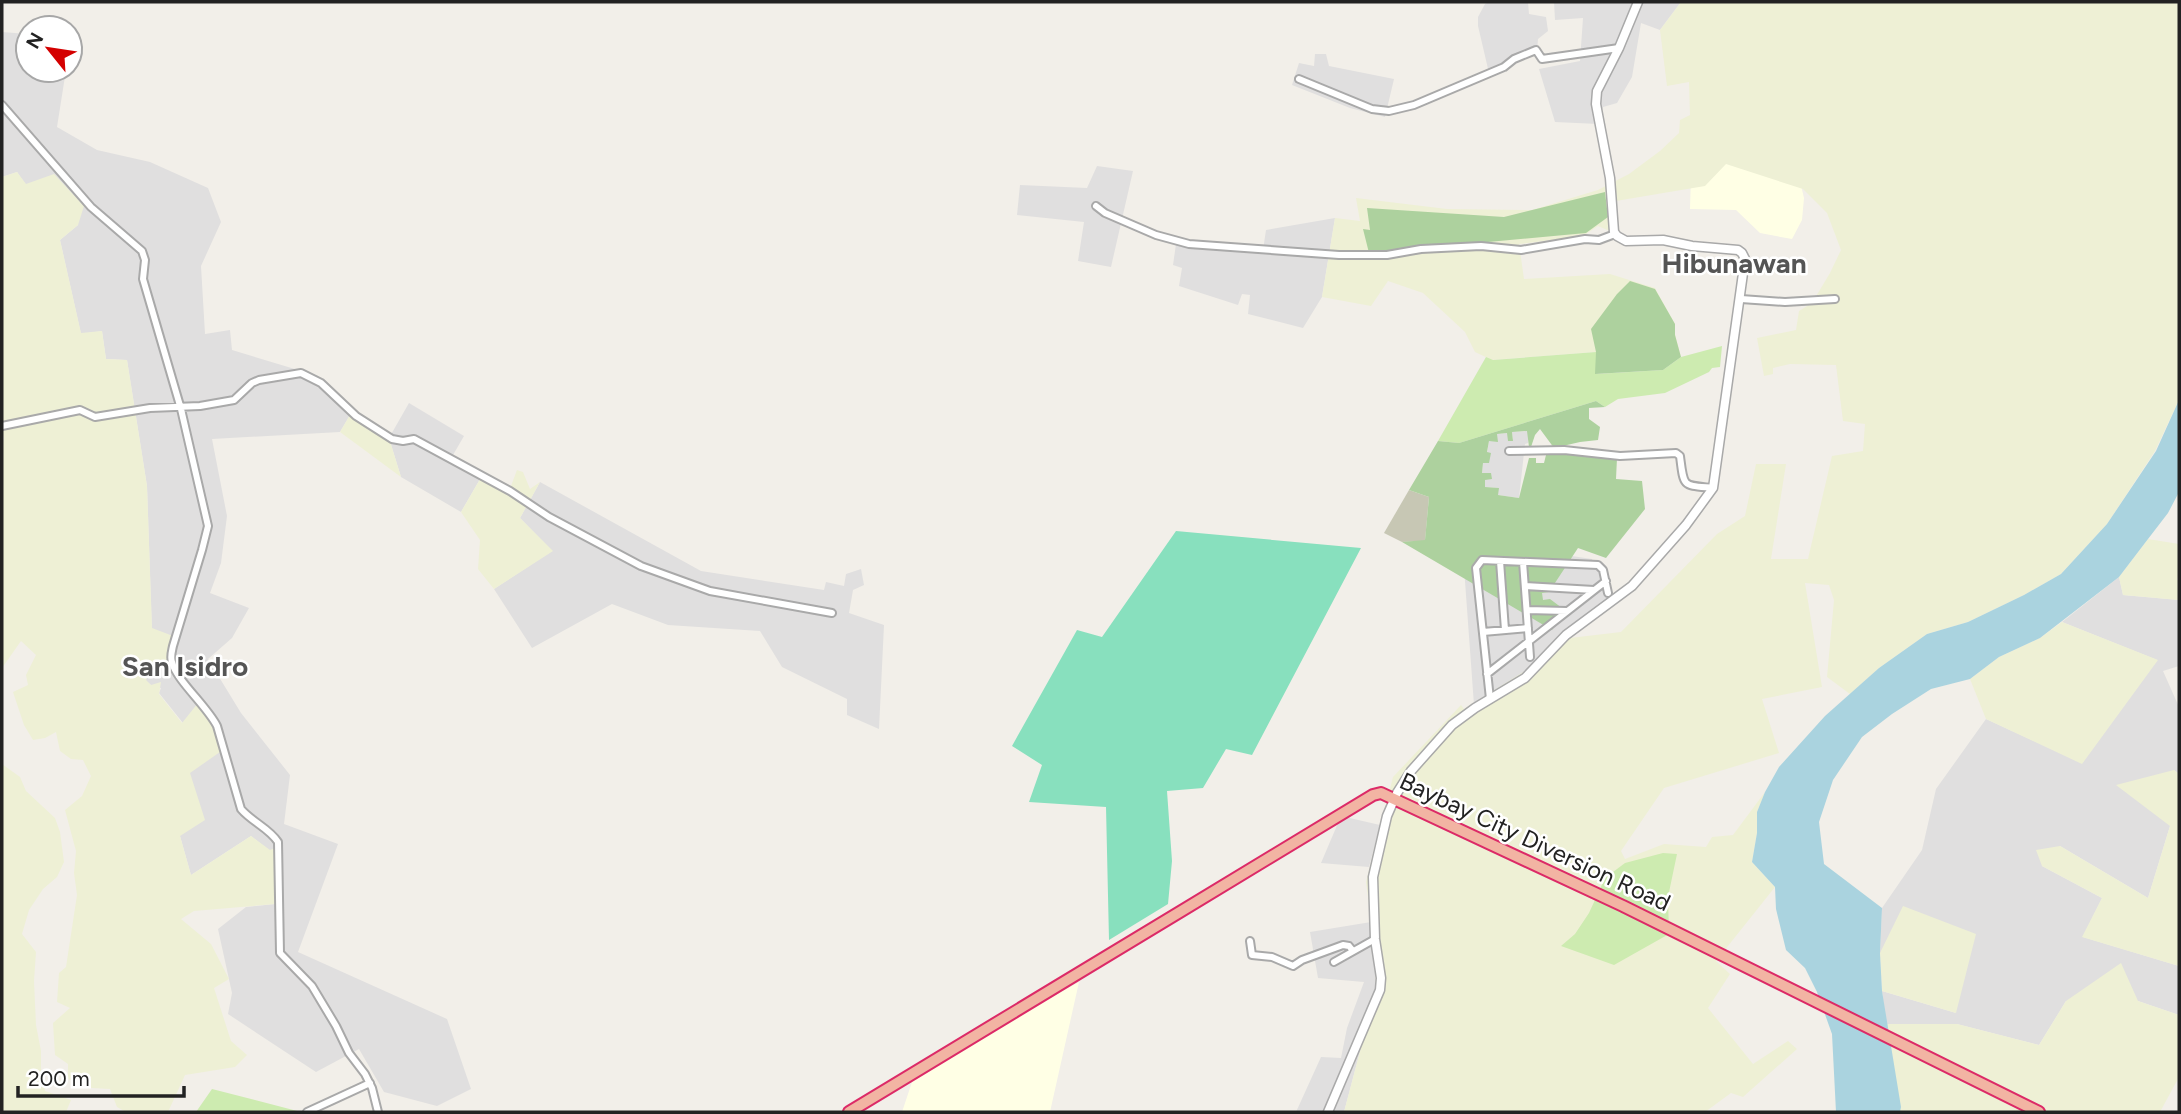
<svg xmlns="http://www.w3.org/2000/svg" width="2181" height="1114" viewBox="0 0 2181 1114" font-family="Figtree,sans-serif">
<style>
.residential{fill:#e0dfdf}
.education{fill:#ffffe5}
.construction{fill:#c7c7b4}
.farmland{fill:#eef0d5}
.grass{fill:#cdebb0}
.forest{fill:#add19e}
.pitch{fill:#88e0be}
.water{fill:#aad3df}
.lines{fill:none;stroke-linecap:round;stroke-linejoin:round}
.minor-casing{stroke:#a9a9a9;stroke-width:10}
.tertiary-casing{stroke:#a9a9a9;stroke-width:11}
.trunk-casing{stroke:#dc2a67;stroke-width:14}
.minor{stroke:#fff;stroke-width:6}
.tertiary{stroke:#fff;stroke-width:8}
.trunk{stroke:#f2b4a3;stroke-width:10}
.labels{text-anchor:middle;stroke-width:5;stroke-linejoin:round;paint-order:stroke}
.street-label{font-size:24px;fill:#222;stroke:#fff}
.quarter-label{font-size:28px;font-weight:bold;fill:#555;stroke:#fff}
</style>
<rect width="100%" height="100%" fill="#f2efe9"/>
<!-- residential -->
<path class="residential" d="M1489,2H1528L1529,14L1546,17L1548,31L1538,39L1537,52L1489,73L1478,26V17L1485,4Z
M1554,2H1681L1660,30L1641,23L1632,77L1617,103L1603,107L1598,124L1555,122L1539,69L1580,61L1583,18L1555,20Z
M2,32L28,34V70H66L57,127L97,150L150,162L208,188L221,222L201,266L205,334L230,330L232,350L318,376L350,415L340,432L212,439L227,516L221,563L210,593L249,608L232,638L208,659L241,713L290,775L284,824L338,844L298,952L447,1019L471,1089L437,1106L384,1092L359,1049L316,1072L228,1014L232,993L218,929L246,907L275,904L276,847L270,851L251,836L191,875L180,836L190,773L183,723L159,693L161,688L151,685L145,680L153,663L147,486L127,360L106,359L102,331L81,334L60,240L78,225L26,185L17,172L2,177Z
M1315,54H1326L1329,66L1394,79L1385,117L1350,108L1292,85L1299,63L1314,66Z
M1097,166L1133,171L1111,267L1078,261L1084,222L1017,215L1020,185L1087,188Z
M1335,218L1322,297L1303,328L1248,314L1250,295L1242,294L1238,305L1179,286L1182,268L1173,265L1176,244L1263,250L1266,230Z
M409,403L464,436L453,455L483,474L461,512L401,477L389,438Z
M1528,431V443L1525,444L1519,498L1498,495V488L1485,487V480L1491,473H1482L1483,462L1488,463L1487,453L1489,441L1497,434L1507,433L1513,440L1512,432Z
M540,482L701,571L824,590L826,582L844,586L846,574L861,569L864,585L853,590L849,613L884,625L879,729L847,715V699L782,667L760,631L668,625L612,604L532,648L494,589L552,551L520,518Z
M1462,540L1592,559L1613,598L1558,637L1526,674L1474,705Z
M2119,577L2123,595L2179,600V666L2163,671L2179,707V774L2174,770L2170,826L2148,898L2060,846L2042,866L2102,898L2083,937L2179,966V1015L2138,1001H2066L2039,1045L1957,1024H1886L1882,991L1956,1013L1880,953L1882,908L1922,850L1936,789L1986,719L2082,763L2157,660L2062,622Z
M1341,816L1380,825L1369,867L1321,863Z
M1371,922L1375,948L1376,991L1344,1112H1296L1321,1057L1341,1058L1347,1028L1364,982L1318,978L1310,932Z"/>
<!-- education -->
<path class="education" d="M1713,157L1800,181L1804,198L1802,220L1792,239L1760,233L1736,210L1690,209L1691,174Z
M1079,982L1050,1112H902L915,1073Z"/>
<!-- construction -->
<path class="construction" d="M1409,490L1429,497L1425,541L1402,542L1384,533Z"/>
<!-- farmland -->
<path class="farmland" d="M1681,2H2179V400L2155,451L2107,524L2061,574L2024,595L1968,622L1927,634L1879,668L1850,694L1827,677L1834,600L1829,585L1805,583L1822,687L1762,699L1779,753L1664,788L1621,851L1625,859L1664,844L1706,847L1712,837L1733,835L1765,792L1757,812V833L1752,862L1775,887L1716,961L1730,974L1708,1008L1753,1064L1788,1041L1797,1049L1743,1097L1731,1093L1705,1112H1344L1376,991L1375,948L1366,882L1393,777L1461,705L1464,709L1536,664L1570,638L1621,632L1717,534L1745,516L1756,464H1786L1771,559H1808L1832,456L1863,451L1865,424L1843,421L1836,365L1790,364L1773,368V374L1764,376L1757,338L1796,330L1799,311L1812,303L1830,273L1841,250L1827,213L1803,189L1726,164L1705,186L1610,202L1612,232L1598,226L1583,236L1519,244L1524,279L1610,274L1655,288L1675,324V334L1681,357L1595,352L1492,360L1475,352L1465,332L1423,293L1388,281L1371,306L1322,297L1335,218L1360,221L1356,198L1447,209L1532,210L1598,190L1629,174L1660,151L1679,133L1680,120L1690,115L1689,82L1667,86L1660,30Z
M17,172L26,184L54,174L84,206L78,225L60,240L81,333L102,331L106,359L127,360L147,486L152,628L173,636L168,660L153,663L146,680L151,685L161,682L159,694L182,723L198,703L214,725L220,752L190,773L205,820L180,836L191,875L251,836L270,850L277,847L275,904L194,911L181,919L211,944L229,979L214,988L231,1041L247,1055L235,1067L185,1075L168,1112H126L117,1107L110,1089L92,1088L68,1079V1064L55,1055L53,1023L70,1008L57,1002L59,973L66,967L77,895L74,873L76,851L65,810L82,796L91,776L83,760L71,759L60,751L56,732L45,738L33,740L24,725L13,692L28,685L26,675L36,655L21,641L2,668V446L4,438L2,432V177Z
M350,415L370,420L389,438L401,477L340,432Z
M517,470L523,472L530,489L540,482L520,518L553,551L494,589L478,569L480,540L461,512L483,474L511,486Z
M2148,539L2179,544V572L2177,580L2179,581V600L2123,595L2119,577Z
M2062,622L2158,660L2082,764L1986,719L1970,679L1999,657L2040,638Z
M2,764L20,777L26,791L55,818L60,832L64,862L57,877L43,889L29,910L22,934L36,952L34,981L36,1025L41,1051V1072L45,1091L71,1100L66,1112H2Z
M2174,770L2179,774V966L2082,937L2102,898L2042,866L2036,850L2060,846L2148,898L2170,826L2116,785Z
M1903,906L1976,934L1956,1013L1882,991L1880,953Z
M2121,963L2138,1001L2179,1015V1077L2160,1112H1900L1886,1024H1957L2039,1045L2066,1001Z"/>
<!-- grass -->
<path class="grass" d="M1722,346L1720,367L1712,368L1709,372L1665,393L1618,399L1605,407L1596,401L1459,443L1438,441L1486,357L1493,360L1596,352V374L1663,370L1681,357Z
M1663,853L1677,854L1668,897L1669,934L1614,965L1561,946L1575,934L1589,913L1605,878L1625,863Z
M212,1089L301,1112H196Z"/>
<!-- forest -->
<path class="forest" d="M1605,192L1608,217L1586,233L1369,253L1363,229L1370,230L1367,208L1504,217Z
M1630,281L1655,289L1675,324V335L1681,357L1663,370L1595,374L1596,352L1591,329L1617,294Z
M1596,401L1605,407L1589,408V419L1600,427L1598,440L1580,442L1554,448L1540,429L1535,435L1531,447H1529L1527,431L1512,432L1513,441H1508L1507,433L1497,434L1498,442L1489,441L1487,452L1491,453L1489,463H1483L1482,473H1491L1492,479L1485,480V487L1499,488L1498,495L1519,498L1529,458H1536V463H1544L1547,451L1617,458L1616,479L1642,481L1645,509L1606,558L1578,548L1549,592L1542,593L1543,600L1550,599L1566,611L1552,630L1402,542L1425,540L1429,497L1409,490L1438,441L1459,443Z"/>
<!-- pitch -->
<path class="pitch" d="M1176,531L1361,548L1252,755L1226,749L1203,788L1167,791L1172,861L1168,904L1109,940L1106,807L1029,802L1042,765L1012,746L1077,630L1102,637Z"/>
<!-- water -->
<path class="water" d="M2179,400V492L2168,513L2148,539L2119,577L2040,638L1999,657L1970,679L1931,689L1892,714L1862,737L1833,780L1819,822L1824,864L1882,908L1880,953L1882,991L1901,1107L1900,1112H1836L1832,1034L1817,992L1805,968L1786,950L1776,909L1775,887L1752,862L1757,833V812L1765,792L1779,767L1825,716L1879,668L1927,634L1968,622L2024,595L2061,574L2107,524L2156,451Z"/>
<g class="lines">
<defs>
<path id="minor" d="M1299,79L1372,109L1389,111L1414,105L1504,67L1514,59L1536,50L1542,59L1619,48
M2,105L91,207L142,251L145,260L143,279L181,409L208,526L202,550L173,646C172,651 170,657 172,662C176,680 207,706 217,726L241,809C252,822 269,828 278,842L280,953L312,986L336,1026L349,1053L365,1074L372,1088L378,1112
M1096,206L1105,213L1156,235L1189,244L1339,255H1387L1421,249L1481,246L1521,250L1585,239L1599,240L1615,234
M1741,299L1785,302L1835,299
M2,426L80,410L95,417L150,408L200,406L234,400L252,383L259,380L301,373L321,383L356,416L392,439L403,441L414,439L510,491L549,517L641,566L710,591L832,613
M1509,451L1564,450L1620,456L1676,453L1680,456C1684,488 1682,485 1713,488
M1500,561L1505,630
M1523,562L1530,657
M1525,586L1594,590
M1527,610L1567,611
M1483,632L1528,628
M1487,674L1606,581
M1490,699L1476,568L1482,560L1598,565L1603,570L1608,593
M1250,941L1252,955L1272,957L1293,966L1302,960L1343,945L1349,946L1353,951
M1334,962L1375,939
M307,1112L370,1083"/>
<path id="tertiary" d="M1328,1112L1380,990L1381,978L1375,939L1373,877L1387,816L1397,793L1411,771L1452,725L1475,708L1525,678L1566,635L1632,586L1686,525L1713,488L1745,259L1742,253L1738,250L1692,246L1663,240L1626,241L1617,236L1614,232L1610,178L1596,104L1597,91L1619,48L1638,2"/>
<path id="trunk" d="M849,1112C1024,1008 1198,900 1373,795L1381,793L1623,906L2039,1112"/>
</defs>
<!-- minor casing -->
<use href="#minor" class="minor-casing"/>
<!-- tertiary casing -->
<use href="#tertiary" class="tertiary-casing"/>
<!-- trunk casing -->
<use href="#trunk" class="trunk-casing"/>
<!-- minor -->
<use href="#minor" class="minor"/>
<!-- tertiary -->
<use href="#tertiary" class="tertiary"/>
<!-- trunk -->
<use href="#trunk" class="trunk"/>
</g>
<g class="labels">
<!-- street labels -->
<g class="street-label">
<text transform="translate(1535 842) rotate(25)" y="8">Baybay City Diversion Road</text>
</g>
<!-- quarter labels -->
<g class="quarter-label">
<text x="1734" y="273">Hibunawan</text>
<text x="185" y="676">San Isidro</text>
</g>
</g>
<!-- border -->
<rect width="2181" height="1114" fill="none" stroke="#222222" stroke-width="7"/>
<!-- north arrow -->
<g transform="translate(49 49) rotate(300)"><circle r="33" fill="#ffffff" stroke="#a7a7a7" stroke-width="2"/>
<path d="M0-5L12 26L0 18L-12 26Z" fill="#d40000"/>
<text y="-10" font-size="19" font-weight="bold" text-anchor="middle" fill="#222222">N</text>
</g>
<!-- scale -->
<path d="M18 1086v10h166v-10" fill="none" stroke="#222222" stroke-width="3.5"/>
<text x="28" y="1086" font-size="21" fill="#222222" stroke="#ffffff" stroke-width="5" paint-order="stroke">200 m</text>
</svg>
